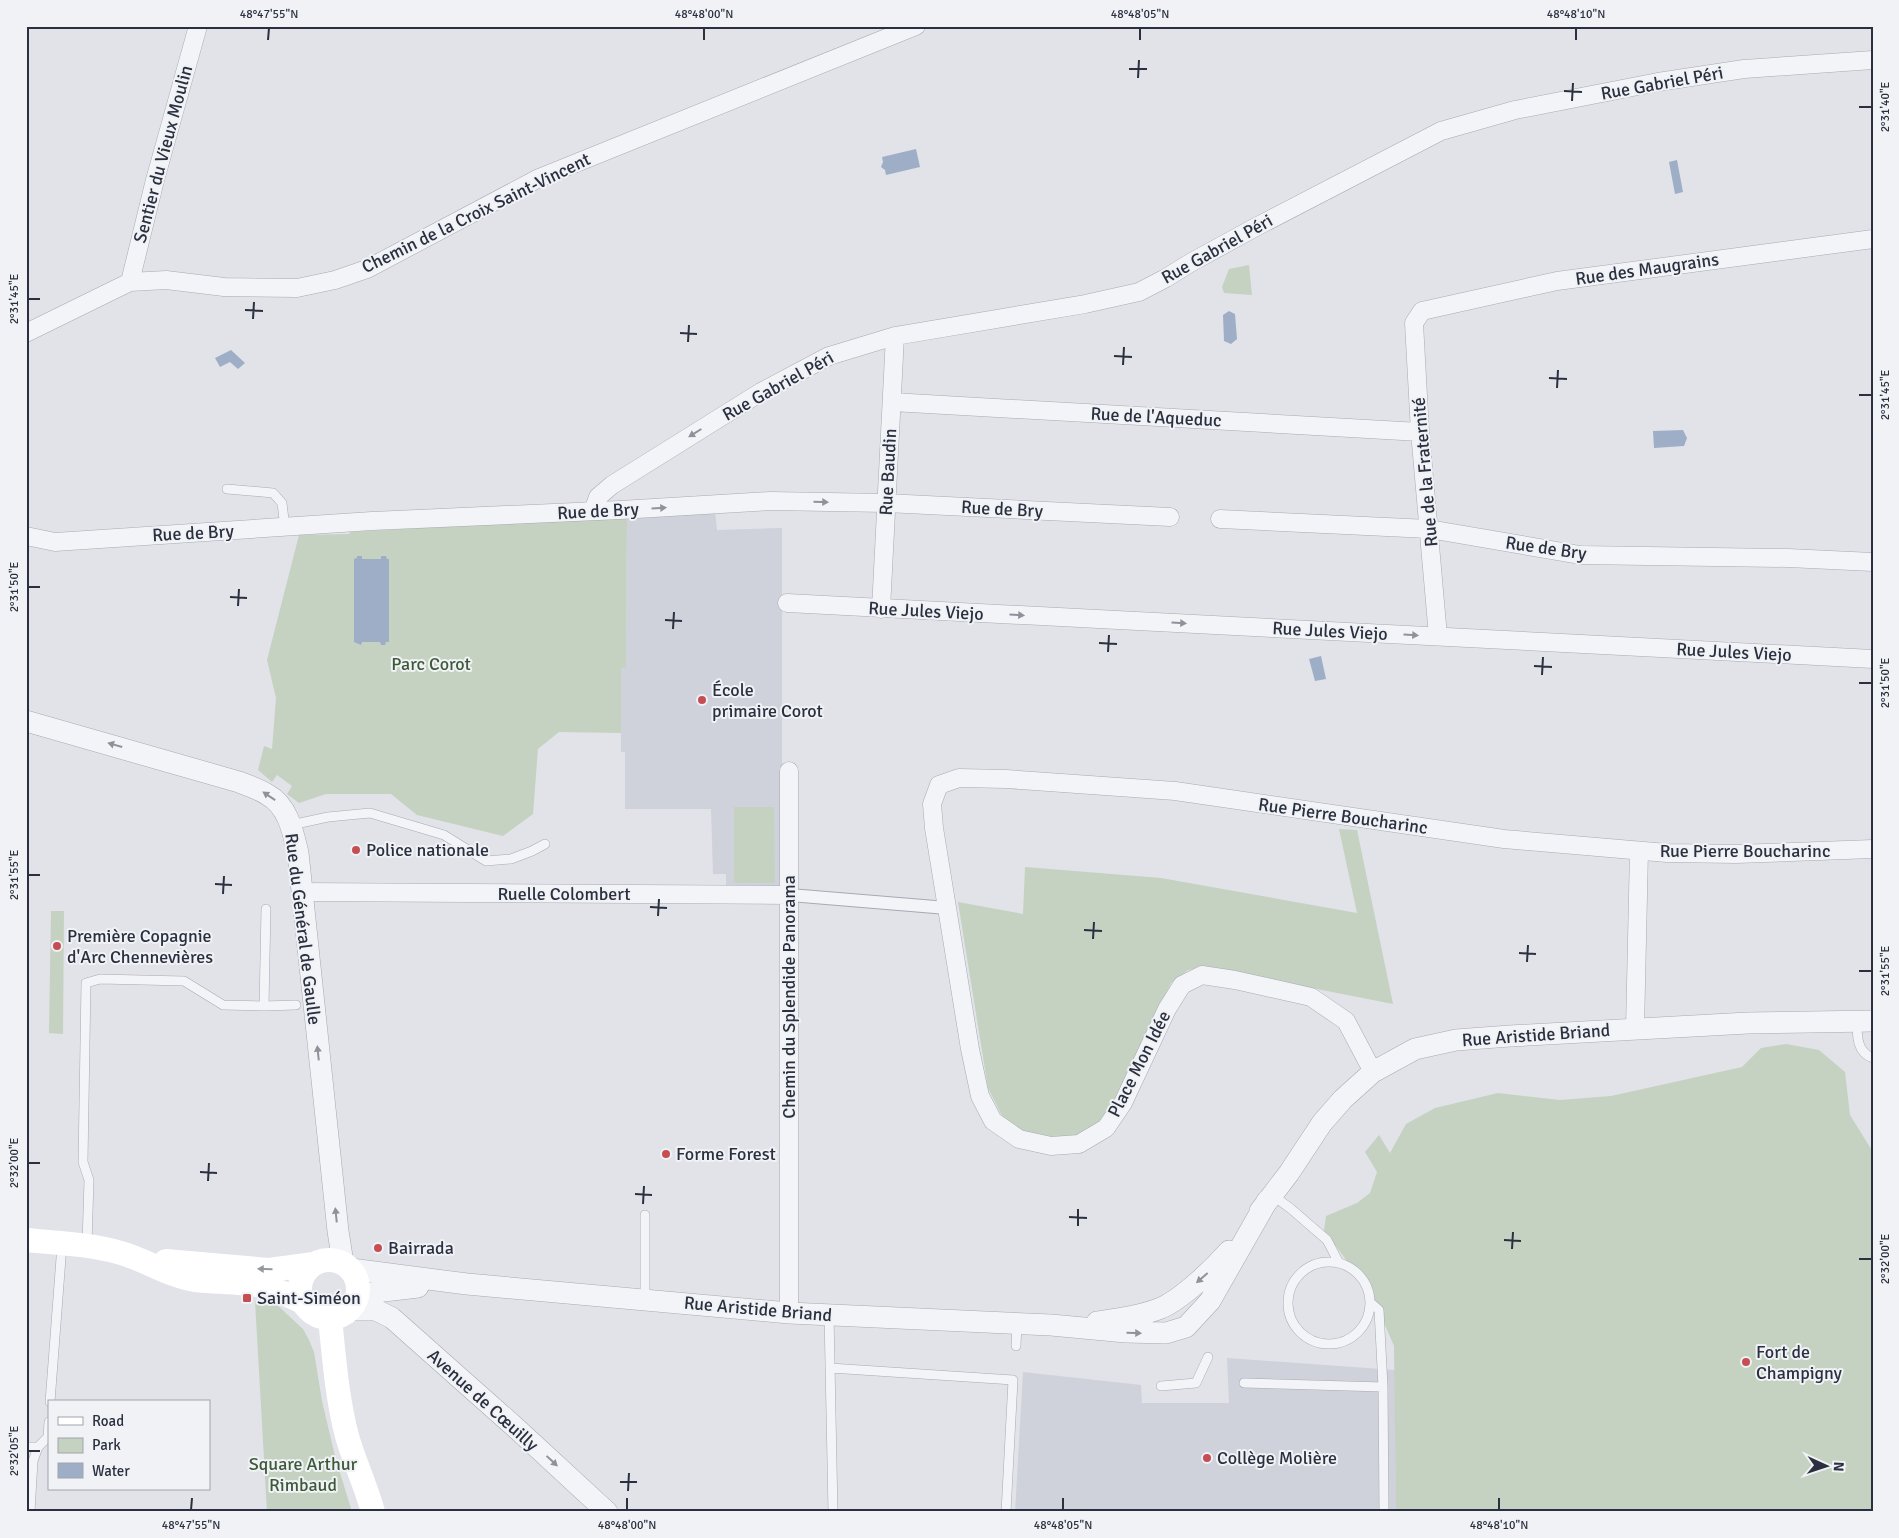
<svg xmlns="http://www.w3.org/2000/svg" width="1899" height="1538" viewBox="0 0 1899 1538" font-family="Signika,sans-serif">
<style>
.built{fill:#cfd2da}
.green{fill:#c5d2c2}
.water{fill:#9eaec6}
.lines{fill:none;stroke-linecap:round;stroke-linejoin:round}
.service-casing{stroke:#a6aab2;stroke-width:10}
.pedestrian-casing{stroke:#a6aab2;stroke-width:14}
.minor-casing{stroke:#a6aab2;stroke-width:19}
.tertiary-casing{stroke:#a6aab2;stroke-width:22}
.service{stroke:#f3f4f7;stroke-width:9}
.pedestrian{stroke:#f3f4f7;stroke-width:12}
.minor{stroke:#f3f4f7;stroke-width:18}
.tertiary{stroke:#f3f4f7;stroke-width:21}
.secondary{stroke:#fff;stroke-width:24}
.oneway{fill:#8e929b}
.oneway2{fill:#94989f}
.ticks{fill:none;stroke:#2a303f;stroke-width:2}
.poi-dot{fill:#c54e55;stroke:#f0f2f6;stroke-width:2}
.labels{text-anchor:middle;stroke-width:4;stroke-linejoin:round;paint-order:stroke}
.street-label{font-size:18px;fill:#2a303f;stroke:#f0f2f6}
.park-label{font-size:18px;fill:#3c5a38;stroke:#f0f2f6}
.poi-label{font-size:18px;fill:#2a303f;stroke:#f0f2f6;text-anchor:start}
.neatline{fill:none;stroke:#2a303f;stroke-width:2}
.ticks-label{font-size:12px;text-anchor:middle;fill:#2a303f}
</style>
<rect width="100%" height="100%" fill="#e1e3e8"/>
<!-- built -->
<path class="built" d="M715,511L717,530L782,528V888H726V874H713L711,809H625V752H621V667H626L627,516Z
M1227,1358L1395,1370L1396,1512H1015L1023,1372L1141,1385L1142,1403H1229Z"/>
<!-- green -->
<path class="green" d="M1249,265L1252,295L1224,293L1222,287L1229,269Z
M627,516L626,667L621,668V733L559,732L538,749L533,814L503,836L417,815L391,794H326L299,803L287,794L292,786L277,775L272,782L258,770L264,746L272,749L276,698L267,660L299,535L349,534L350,532Z
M734,807H774L775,883H734Z
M1339,829L1357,830L1393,1004L1205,967L1188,970L1171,983L1124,1085L1099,1126L1063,1141L1028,1135L1002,1116L988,1088L958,902L1023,914L1025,867L1161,878L1357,913Z
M51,911H64L63,1034L49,1033Z
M1786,1044L1819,1050L1845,1072L1850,1115L1873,1152V1512H1396L1394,1346L1372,1295L1324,1230L1326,1216L1357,1203L1370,1193L1377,1172L1365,1152L1379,1135L1390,1153L1406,1124L1435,1108L1498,1093L1560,1100L1611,1096L1742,1067L1761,1048Z
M255,1301L275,1303L303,1329L309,1340L314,1352L322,1401L335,1456L352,1512H267Z"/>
<!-- water -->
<path class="water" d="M916,149L920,167L886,175L885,170L881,167L883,162L882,157Z
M1677,160L1683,192L1675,194L1669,162Z
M1229,311L1235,314L1237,339L1231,344L1224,341L1223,315Z
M231,350L245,363L238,369L230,362L220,367L215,358Z
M1683,430L1687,438L1684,446L1654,448L1653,431Z
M357,556H362V559H381V556H386L387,559H389V642H386L385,645H381L380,642H362L361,645L354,642V559L357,558Z
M1321,656L1326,679L1315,681L1309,659Z"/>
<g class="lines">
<defs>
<path id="service" d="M227,489L273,493L282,503L285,528
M291,825L328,817L370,813L444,835L486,861L511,859L532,851L545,844
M264,1006L296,1005
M1857,1022C1857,1036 1857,1053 1873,1058
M1272,1195L1290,1208L1327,1240L1339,1263
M87,1244L89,1180L83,1162L86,983L100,979L184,981L223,1005L264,1006L266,909
M1288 1303a41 41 0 1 1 82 0a41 41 0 1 1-82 0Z
M645,1299V1215
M1370,1302L1379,1310L1383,1387
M829,1315L833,1512
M1016,1346L1017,1324
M830,1368L1013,1380L1006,1512
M1244,1383L1383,1387L1384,1512
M1161,1386L1196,1383L1208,1357
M50,1402L62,1245
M26,1447H38
M30,1512L33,1461L38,1447L48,1437L49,1422"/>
<path id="pedestrian" d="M790,895L947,908"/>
<path id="minor" d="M130,282L155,180L198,26
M26,333L130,282L166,280L224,287L297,288L335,280L367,269L539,178L916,26
M892,402L1420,432
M593,511L598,497L612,485L761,392L829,356L895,336L1085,304L1139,292L1166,278L1190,263L1254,228L1441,131L1515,110L1658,82L1744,69L1873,60
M1220,519L1429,529L1580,555L1788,558L1873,562
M26,536L55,542L372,521L620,510L770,501L886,503L1170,517
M787,603L1873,659
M881,609L895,336
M1438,636L1420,432L1414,323L1422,311L1557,281L1873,239
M301,892L790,895
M1635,1029L1639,851
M1373,1072L1346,1021L1311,997L1235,980L1202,975L1182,985L1167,1009L1123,1103L1106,1128L1079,1144L1051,1146L1019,1139L993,1121L980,1096L970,1049L934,828L932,804L939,785L959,778L1006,779L1175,791L1504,839L1667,853L1736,854L1873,849
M789,1313V771"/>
<path id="tertiary" d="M26,721L239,782C249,786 259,789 268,795C288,806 293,832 298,853L338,1231L343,1263
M1260,1211L1289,1173L1322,1123L1343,1099L1373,1072L1415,1049L1456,1040L1510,1036L1748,1023L1873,1021
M351,1269L467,1284L789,1313L1051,1325L1126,1332L1166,1333L1186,1327L1210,1301L1267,1201
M357,1298L375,1292L418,1287
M349,1310H376L392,1318L516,1428L607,1512
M1097,1322C1118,1319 1141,1316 1161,1308C1182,1299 1214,1268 1229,1251"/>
</defs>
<!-- service casing -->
<use href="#service" class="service-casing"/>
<!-- pedestrian casing -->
<use href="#pedestrian" class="pedestrian-casing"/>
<!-- minor casing -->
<use href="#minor" class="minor-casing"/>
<!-- tertiary casing -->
<use href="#tertiary" class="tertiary-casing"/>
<!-- service -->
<use href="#service" class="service"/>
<!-- pedestrian -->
<use href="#pedestrian" class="pedestrian"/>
<!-- minor -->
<use href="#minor" class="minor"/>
<!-- tertiary -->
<use href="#tertiary" class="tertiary"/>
<!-- secondary -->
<path class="secondary" d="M26,1240C57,1243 90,1244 121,1253C146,1260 169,1276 195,1280C219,1283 244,1281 267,1287C279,1290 291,1297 303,1302
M300 1289a29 29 0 1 1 58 0a29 29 0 1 1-58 0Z
M166,1261L269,1270L314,1264
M330,1318C334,1357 337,1398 347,1436C354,1461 366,1486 373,1512"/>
</g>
<!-- one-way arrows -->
<defs><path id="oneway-solid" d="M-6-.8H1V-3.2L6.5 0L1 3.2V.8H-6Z" transform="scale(1.25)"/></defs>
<g class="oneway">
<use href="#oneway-solid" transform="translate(695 433) rotate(148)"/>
<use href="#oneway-solid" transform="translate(821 502) rotate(1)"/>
<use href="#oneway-solid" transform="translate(659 508) rotate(-3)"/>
<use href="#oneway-solid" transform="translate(1017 615) rotate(3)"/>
<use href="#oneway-solid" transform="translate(1179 623) rotate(3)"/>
<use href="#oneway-solid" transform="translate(1411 635) rotate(3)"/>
<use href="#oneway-solid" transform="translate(115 745) rotate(-164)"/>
<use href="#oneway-solid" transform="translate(269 796) rotate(-146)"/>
<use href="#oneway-solid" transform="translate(318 1053) rotate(-96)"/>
<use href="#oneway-solid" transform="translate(336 1215) rotate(-96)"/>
<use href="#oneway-solid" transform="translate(1202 1278) rotate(139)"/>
<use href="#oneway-solid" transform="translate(1134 1333) rotate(1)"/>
<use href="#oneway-solid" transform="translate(552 1461) rotate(43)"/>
</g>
<use class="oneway2" href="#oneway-solid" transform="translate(265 1269) rotate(-179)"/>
<!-- ticks -->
<path class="ticks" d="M268,40L269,28M704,40V28M1140,40V28M1576,40V28M1129,69H1147M1138,78L1139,60M1564,91L1582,92M1572,101L1573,83M1859,107H1872M28,299H40M245,310L263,311M253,319L254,302M680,333L697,334M688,342L689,325M1114,356L1132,357M1123,365L1124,347M1549,378L1567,379M1557,388L1558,370M1859,395H1872M28,587H40M230,597L247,598M238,606L239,589M665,620L682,621M673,629L674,612M1099,643L1117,644M1108,652L1109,635M1534,666L1552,667M1542,675L1543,657M1859,683H1872M28,875H40M215,884L232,885M223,894L224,876M650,907L667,908M658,916L659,899M1084,930L1102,931M1093,939L1094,922M1519,953L1536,954M1527,962L1528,945M1859,971H1872M28,1163H40M200,1172L217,1173M208,1181L209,1163M635,1194L652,1195M643,1204L644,1186M1069,1217L1087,1218M1078,1226V1209M1504,1240L1521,1241M1512,1249L1513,1232M1859,1259H1872M28,1451H40M620,1482H637M628,1491L629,1473M191,1510L192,1498M627,1510V1498M1063,1510V1498M1499,1510V1498"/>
<!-- markers -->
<g class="poi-dot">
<circle cx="702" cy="700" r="5"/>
<circle cx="356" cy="850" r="5"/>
<circle cx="57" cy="946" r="5"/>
<circle cx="666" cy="1154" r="5"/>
<circle cx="378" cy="1248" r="5"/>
<rect x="242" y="1293" width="10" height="10" rx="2.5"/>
<circle cx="1746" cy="1362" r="5"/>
<circle cx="1207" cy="1458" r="5"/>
</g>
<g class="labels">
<!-- street labels -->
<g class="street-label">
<text transform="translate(1662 83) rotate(-10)" y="6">Rue Gabriel Péri</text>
<text transform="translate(163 154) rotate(-75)" y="6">Sentier du Vieux Moulin</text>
<text transform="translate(476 213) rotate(-26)" y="6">Chemin de la Croix Saint-Vincent</text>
<text transform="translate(1217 249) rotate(-29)" y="6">Rue Gabriel Péri</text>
<text transform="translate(1647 269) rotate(-8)" y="6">Rue des Maugrains</text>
<text transform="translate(778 386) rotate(-29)" y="6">Rue Gabriel Péri</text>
<text transform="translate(1156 417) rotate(3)" y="6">Rue de l'Aqueduc</text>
<text transform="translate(888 472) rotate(-87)" y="6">Rue Baudin</text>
<text transform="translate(1425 472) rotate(-95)" y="6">Rue de la Fraternité</text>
<text transform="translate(1002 509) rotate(3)" y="6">Rue de Bry</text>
<text transform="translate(598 511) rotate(-3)" y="6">Rue de Bry</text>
<text transform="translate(193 533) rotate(-3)" y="6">Rue de Bry</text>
<text transform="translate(1546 548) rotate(8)" y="6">Rue de Bry</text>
<text transform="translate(926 611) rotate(3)" y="6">Rue Jules Viejo</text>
<text transform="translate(1330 631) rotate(3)" y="6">Rue Jules Viejo</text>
<text transform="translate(1734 652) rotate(3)" y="6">Rue Jules Viejo</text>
<text transform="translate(1343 816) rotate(8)" y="6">Rue Pierre Boucharinc</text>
<text x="1745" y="857">Rue Pierre Boucharinc</text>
<text x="564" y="900">Ruelle Colombert</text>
<text transform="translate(303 929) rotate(83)" y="6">Rue du Général de Gaulle</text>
<text transform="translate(789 997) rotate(-90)" y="6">Chemin du Splendide Panorama</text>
<text transform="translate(1536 1035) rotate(-4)" y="6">Rue Aristide Briand</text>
<text transform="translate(1139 1064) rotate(-63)" y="6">Place Mon Idée</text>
<text transform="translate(758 1309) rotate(5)" y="6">Rue Aristide Briand</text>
<text transform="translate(483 1400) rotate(42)" y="6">Avenue de Cœuilly</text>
</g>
<!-- park labels -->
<g class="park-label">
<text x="431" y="670">Parc Corot</text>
<text x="303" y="1470">Square Arthur<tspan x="303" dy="21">Rimbaud</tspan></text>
</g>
<!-- poi labels -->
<g class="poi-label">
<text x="712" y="696">École<tspan x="712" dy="21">primaire Corot</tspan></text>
<text x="366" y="856">Police nationale</text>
<text x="67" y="942">Première Copagnie<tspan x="67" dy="21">d'Arc Chennevières</tspan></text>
<text x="676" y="1160">Forme Forest</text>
<text x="388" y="1254">Bairrada</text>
<text x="257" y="1304">Saint-Siméon</text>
<text x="1756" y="1358">Fort de<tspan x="1756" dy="21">Champigny</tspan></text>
<text x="1217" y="1464">Collège Molière</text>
</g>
</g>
<!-- border -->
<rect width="1899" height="1538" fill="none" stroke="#f0f2f6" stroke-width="55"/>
<!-- legend -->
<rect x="48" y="1400" width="162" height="90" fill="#f0f2f6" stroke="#a1a4ad"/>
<rect x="58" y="1417" width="25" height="8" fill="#ffffff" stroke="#a1a4ad"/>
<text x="92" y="1426" font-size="15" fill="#2a303f">Road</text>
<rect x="58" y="1438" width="25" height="15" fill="#c5d2c2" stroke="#a1a4ad"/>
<text x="92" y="1450" font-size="15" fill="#2a303f">Park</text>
<rect x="58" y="1463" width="25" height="15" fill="#9eaec6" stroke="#a1a4ad"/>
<text x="92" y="1476" font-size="15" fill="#2a303f">Water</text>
<!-- north arrow -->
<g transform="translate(1826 1466) rotate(93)" stroke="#f0f2f6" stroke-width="4" paint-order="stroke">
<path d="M0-4L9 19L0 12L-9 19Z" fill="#2a303f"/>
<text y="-8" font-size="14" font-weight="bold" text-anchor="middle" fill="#2a303f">N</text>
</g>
<rect x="28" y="28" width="1844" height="1482" class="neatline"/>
<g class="ticks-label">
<text x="269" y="18">48°47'55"N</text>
<text x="704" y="18">48°48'00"N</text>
<text x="1140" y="18">48°48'05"N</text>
<text x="1576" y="18">48°48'10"N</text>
<text transform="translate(1885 107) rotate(-90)" y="4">2°31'40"E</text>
<text transform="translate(14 299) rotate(-90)" y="4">2°31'45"E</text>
<text transform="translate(1885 395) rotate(-90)" y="4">2°31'45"E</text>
<text transform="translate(14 587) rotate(-90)" y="4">2°31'50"E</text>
<text transform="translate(1885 683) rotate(-90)" y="4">2°31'50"E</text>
<text transform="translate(14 875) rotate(-90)" y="4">2°31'55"E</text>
<text transform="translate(1885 971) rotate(-90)" y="4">2°31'55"E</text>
<text transform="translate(14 1163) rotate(-90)" y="4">2°32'00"E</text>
<text transform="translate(1885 1259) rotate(-90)" y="4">2°32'00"E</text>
<text transform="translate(14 1451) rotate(-90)" y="4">2°32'05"E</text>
<text x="191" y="1529">48°47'55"N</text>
<text x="627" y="1529">48°48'00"N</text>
<text x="1063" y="1529">48°48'05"N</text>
<text x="1499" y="1529">48°48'10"N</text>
</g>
</svg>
